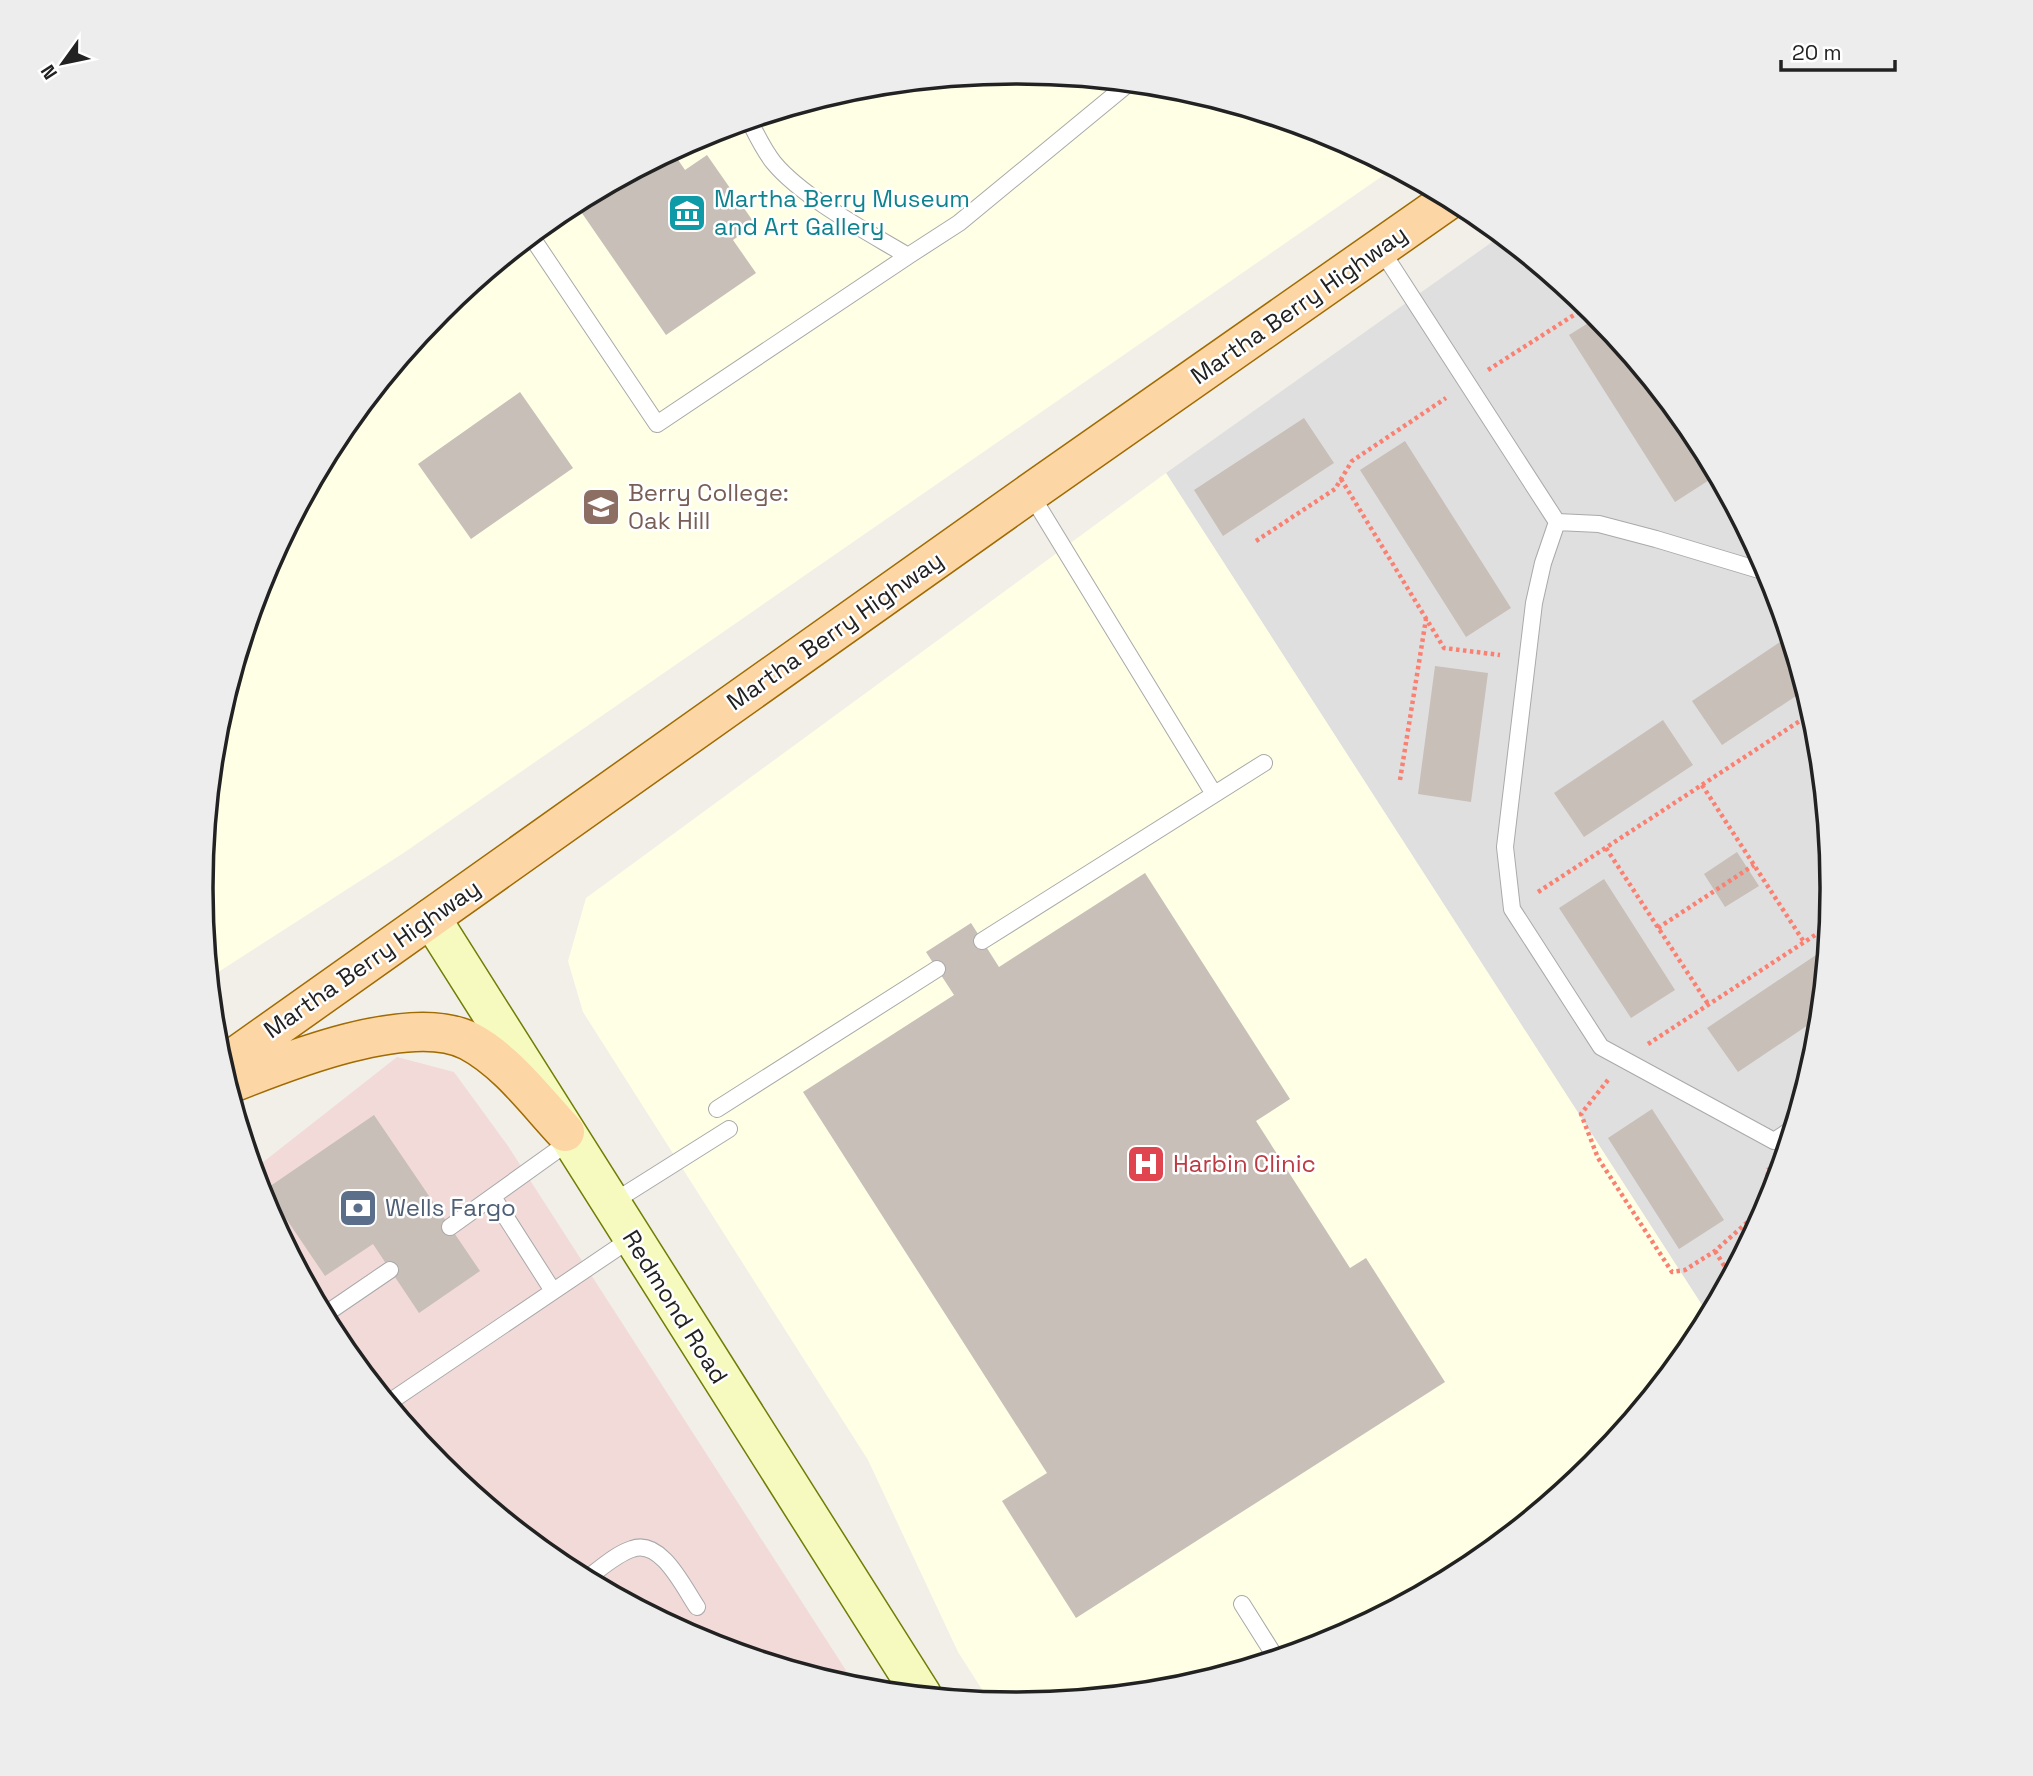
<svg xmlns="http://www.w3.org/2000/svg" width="2033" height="1776" viewBox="0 0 2033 1776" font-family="'Space Grotesk',sans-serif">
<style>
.residential{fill:#e0dfdf}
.commercial{fill:#f2dad9}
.education{fill:#ffffe5}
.building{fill:#c7bfb8}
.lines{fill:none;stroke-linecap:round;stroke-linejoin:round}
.lane-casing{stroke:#a9a9a9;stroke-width:18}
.secondary-casing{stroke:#707d05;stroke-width:41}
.primary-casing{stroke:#a06b00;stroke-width:41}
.path{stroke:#fa8072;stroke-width:4.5;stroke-dasharray:3.5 3.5;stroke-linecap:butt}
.lane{stroke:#fff;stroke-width:16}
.secondary{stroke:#f7fabf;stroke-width:38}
.primary{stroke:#fcd6a4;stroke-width:38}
.labels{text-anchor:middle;stroke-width:5;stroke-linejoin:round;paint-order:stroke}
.culture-label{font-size:24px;fill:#0d838f;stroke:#fff;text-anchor:start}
.street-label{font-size:24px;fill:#222;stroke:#fff}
.education-label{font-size:24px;fill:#785e54;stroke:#fff;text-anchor:start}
.health-label{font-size:24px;fill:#be3a42;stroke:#fff;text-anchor:start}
.service-label{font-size:24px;fill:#4e5e75;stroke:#fff;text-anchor:start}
.rim{fill:none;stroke:#222;stroke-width:3.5}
</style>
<rect width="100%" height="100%" fill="#f2efe9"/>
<!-- residential -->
<path class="residential" d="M1502,235L1594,311L1695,435L1771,576L1817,729L1833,888L1817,1048L1770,1201L1709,1316L1166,473Z"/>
<!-- commercial -->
<path class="commercial" d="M397,1057L454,1072L508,1146L858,1689L704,1642L563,1566L439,1465L338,1341L262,1200L253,1170Z"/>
<!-- education -->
<path class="education" d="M1017,72L1176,88L1329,134L1394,168L402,854L209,978L200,888L216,728L263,575L338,434L440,311L563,209L705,134L858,87Z
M1166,473L1709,1316L1695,1342L1593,1465L1470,1567L1328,1642L1175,1689L1017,1704L990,1702L958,1652L868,1460L583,1012L568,961L586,898Z"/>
<!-- building -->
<path class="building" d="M672,151L685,170L707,155L755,224L733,240L756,273L666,335L575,203Z
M1598,317L1695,434L1717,475L1675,502L1569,335Z
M520,392L573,468L471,539L418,464Z
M1304,418L1334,463L1223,536L1194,490Z
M1405,441L1511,608L1466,637L1360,470Z
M1789,636L1805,690L1722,745L1692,701Z
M1435,666L1488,673L1471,802L1418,794Z
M1663,720L1693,765L1584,837L1554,793Z
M1737,852L1759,886L1725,907L1704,874Z
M1145,873L1290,1099L1256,1121L1350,1268L1366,1258L1445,1382L1076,1618L1002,1501L1047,1473L803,1092L954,995L926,952L971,923L999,967Z
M1604,879L1675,990L1631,1018L1559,908Z
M1816,955L1825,968L1820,1017L1738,1072L1707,1028Z
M1652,1109L1724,1220L1679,1249L1608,1138Z
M374,1115L480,1271L419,1313L373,1244L325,1276L266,1189Z
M1752,1235L1741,1255L1735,1246Z"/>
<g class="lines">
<defs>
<path id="lane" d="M749,120C756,134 764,151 774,163C803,198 868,232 908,256L959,223L1129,83
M531,236L657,424L908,256
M1380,248L1557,522
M1030,493L1214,794
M1557,522L1543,563L1534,603L1505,847L1512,909L1601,1047L1774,1141L1792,1129
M1557,522L1599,524L1656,539L1769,573
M982,941L1264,763
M717,1109L937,969
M493,1197L553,1291
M610,1204L729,1129
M450,1227L570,1141
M324,1315L390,1270
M388,1403L632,1238
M586,1579C600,1569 616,1554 632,1549C661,1538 684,1588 697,1607
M1242,1604L1276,1658"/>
<path id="secondary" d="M431,918L922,1695"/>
<path id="primary" d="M222,1066L1030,493L1450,199
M227,1085C284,1062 411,1011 469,1041C507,1061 536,1101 565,1132"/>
</defs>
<!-- lane casing -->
<use href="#lane" class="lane-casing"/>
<!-- secondary casing -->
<use href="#secondary" class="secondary-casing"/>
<!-- primary casing -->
<use href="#primary" class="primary-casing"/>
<!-- path -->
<path class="path" d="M1488,370L1588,306
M1341,479L1444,648L1500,655
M1256,541L1335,489L1352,461L1446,398
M1400,780L1426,619
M1702,785L1804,942
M1606,848L1708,1004
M1538,892L1812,713
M1658,928L1754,865
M1648,1044L1829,926
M1608,1080L1581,1114L1598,1158L1672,1272L1685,1270L1715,1251L1761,1210L1769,1168
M1715,1251L1730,1275"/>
<!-- lane -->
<use href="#lane" class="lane"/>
<!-- secondary -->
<use href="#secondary" class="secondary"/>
<!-- primary -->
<use href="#primary" class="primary"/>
</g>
<!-- icons -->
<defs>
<symbol id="museum-square" viewBox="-11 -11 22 22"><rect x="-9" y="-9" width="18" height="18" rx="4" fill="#0f9aa8" stroke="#fff"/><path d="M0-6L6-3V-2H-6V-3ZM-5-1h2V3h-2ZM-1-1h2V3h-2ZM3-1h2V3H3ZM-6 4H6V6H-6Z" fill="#fff"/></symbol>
<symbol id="university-square" viewBox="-11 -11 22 22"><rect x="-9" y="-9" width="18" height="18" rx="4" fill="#8d6e63" stroke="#fff"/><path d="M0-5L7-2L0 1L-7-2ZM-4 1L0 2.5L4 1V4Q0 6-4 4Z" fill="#fff"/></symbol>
<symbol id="hospital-square" viewBox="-11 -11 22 22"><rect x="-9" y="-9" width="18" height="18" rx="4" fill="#e0444e" stroke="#fff"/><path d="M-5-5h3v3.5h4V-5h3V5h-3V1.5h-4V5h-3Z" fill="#fff"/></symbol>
<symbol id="bank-square" viewBox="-11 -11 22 22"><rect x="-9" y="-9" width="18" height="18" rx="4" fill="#5c6f8a" stroke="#fff"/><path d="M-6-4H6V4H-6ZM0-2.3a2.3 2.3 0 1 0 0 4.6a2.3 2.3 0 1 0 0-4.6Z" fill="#fff"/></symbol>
</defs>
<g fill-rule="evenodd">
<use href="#museum-square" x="665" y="191" width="44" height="44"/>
<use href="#university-square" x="579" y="485" width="44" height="44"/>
<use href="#hospital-square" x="1124" y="1142" width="44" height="44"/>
<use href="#bank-square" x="336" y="1186" width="44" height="44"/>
</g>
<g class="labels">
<!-- culture labels -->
<g class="culture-label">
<text x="714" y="207">Martha Berry Museum<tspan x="714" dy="28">and Art Gallery</tspan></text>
</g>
<!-- street labels -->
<g class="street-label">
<text transform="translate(1299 305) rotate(-35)" y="8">Martha Berry Highway</text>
<text transform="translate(835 631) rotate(-35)" y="8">Martha Berry Highway</text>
<text transform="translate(372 959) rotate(-35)" y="8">Martha Berry Highway</text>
<text transform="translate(675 1307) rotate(58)" y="8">Redmond Road</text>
</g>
<!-- education labels -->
<g class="education-label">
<text x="628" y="501">Berry College:<tspan x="628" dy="28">Oak Hill</tspan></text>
</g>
<!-- health labels -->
<g class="health-label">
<text x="1173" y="1172">Harbin Clinic</text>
</g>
<!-- service labels -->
<g class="service-label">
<text x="385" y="1216">Wells Fargo</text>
</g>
</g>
<!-- crop -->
<path d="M0 0H2033V1776H0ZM1016 84H1017A803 803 0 0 1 1820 887V889A803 803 0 0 1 1017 1692H1016A803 803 0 0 1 213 889V887A803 803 0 0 1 1016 84Z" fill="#ededed" fill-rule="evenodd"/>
<path class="rim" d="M1016 84H1017A803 803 0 0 1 1820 887V889A803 803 0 0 1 1017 1692H1016A803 803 0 0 1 213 889V887A803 803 0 0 1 1016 84Z"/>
<!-- north arrow -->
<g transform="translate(63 63) rotate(237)" stroke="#ffffff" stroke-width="5" paint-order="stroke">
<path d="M0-5L12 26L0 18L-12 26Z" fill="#222222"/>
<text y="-10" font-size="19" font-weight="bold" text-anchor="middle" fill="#222222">N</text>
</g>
<!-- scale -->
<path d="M1781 60v10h114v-10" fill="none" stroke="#222222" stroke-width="3.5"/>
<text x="1792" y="60" font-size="21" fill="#222222" stroke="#ffffff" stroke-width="5" paint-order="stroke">20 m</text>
</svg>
